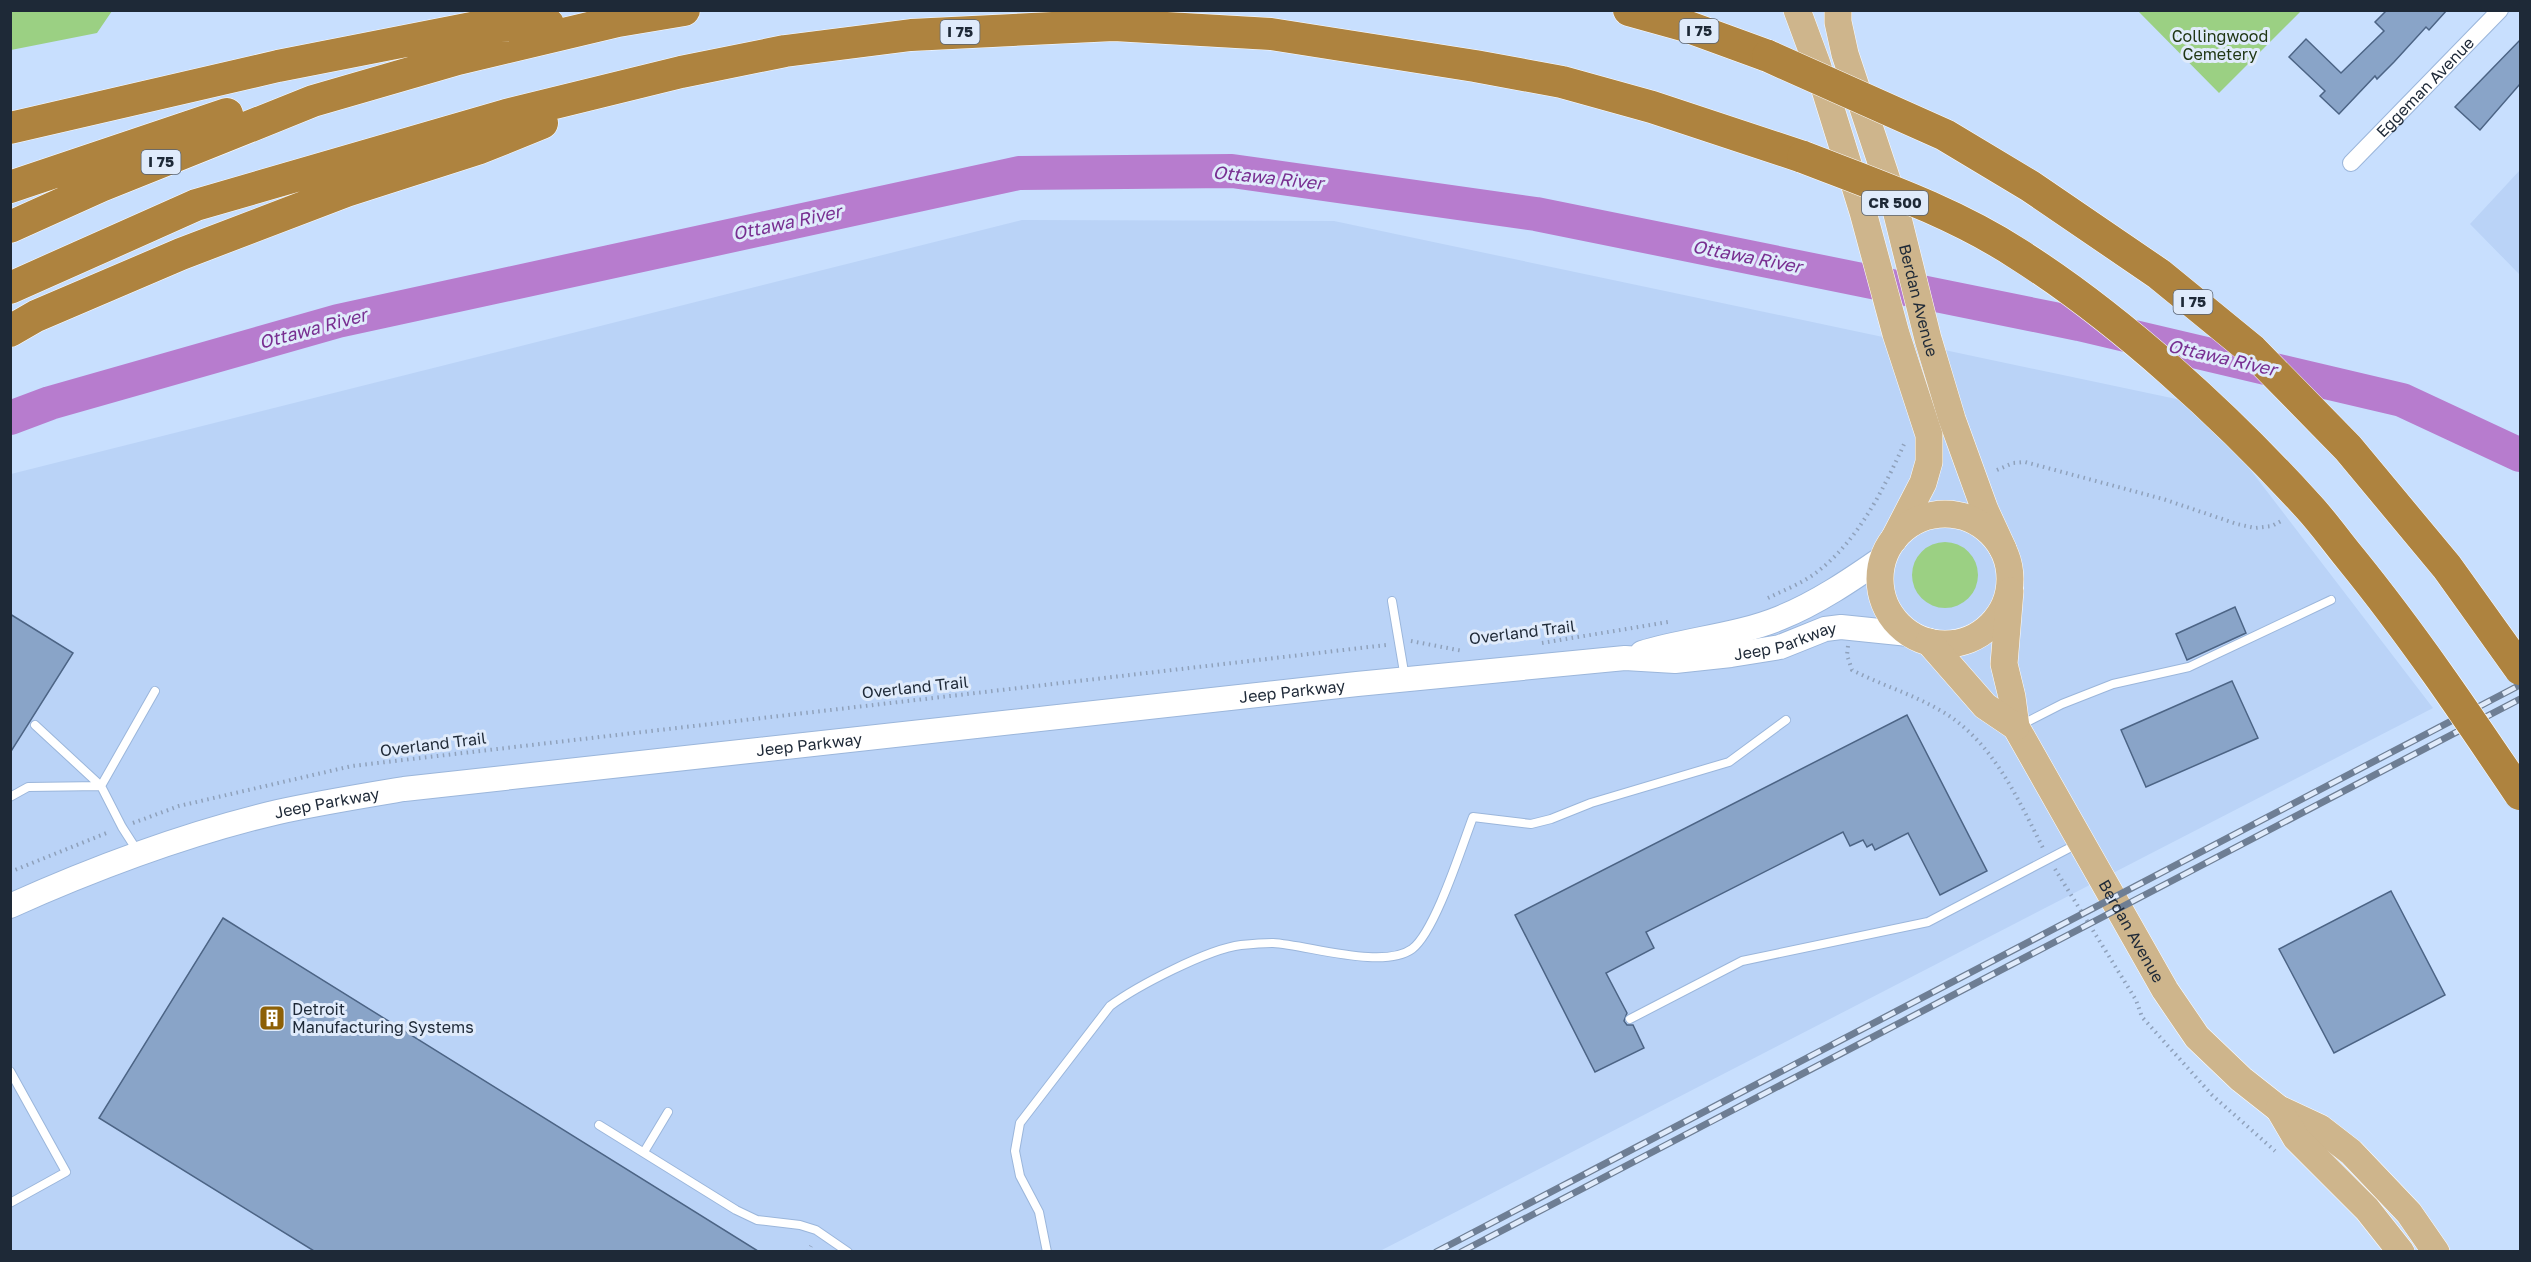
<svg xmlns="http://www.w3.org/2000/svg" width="2531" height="1262" viewBox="0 0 2531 1262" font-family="'Golos Text',sans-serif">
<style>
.built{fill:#bad3f7}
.green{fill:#9bd083}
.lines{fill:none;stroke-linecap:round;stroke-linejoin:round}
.river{stroke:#b77cce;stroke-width:34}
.building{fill:#89a4c8;stroke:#4c6485;stroke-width:1.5}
.lane-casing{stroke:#9bb6db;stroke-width:10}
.street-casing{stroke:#9bb6db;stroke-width:18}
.secondary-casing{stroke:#9bb6db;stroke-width:26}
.primary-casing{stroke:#fff;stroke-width:28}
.highway-casing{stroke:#fff;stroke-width:33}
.path{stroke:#8fa1bb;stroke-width:4;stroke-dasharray:1.5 4.5;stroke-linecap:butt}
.lane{stroke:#fff;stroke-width:8}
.street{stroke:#fff;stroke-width:16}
.secondary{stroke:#fff;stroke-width:24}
.primary{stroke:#ceb58c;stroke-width:27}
.highway{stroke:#ae833f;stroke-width:32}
.rail-casing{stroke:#6e7e94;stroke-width:7}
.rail{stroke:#e0ebfb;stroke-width:4.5;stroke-dasharray:14;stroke-linecap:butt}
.highway-bridge-casing{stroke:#fff;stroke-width:33;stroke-linecap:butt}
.highway-bridge{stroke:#ae833f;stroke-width:32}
.labels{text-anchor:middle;stroke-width:6;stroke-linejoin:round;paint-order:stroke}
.shield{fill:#e0ebfb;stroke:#586372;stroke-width:1.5}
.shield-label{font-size:15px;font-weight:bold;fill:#1e2937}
.park-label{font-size:16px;fill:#203714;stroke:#e0ebfb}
.street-label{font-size:16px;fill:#1e2937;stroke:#e0ebfb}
.poi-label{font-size:16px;fill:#1e2937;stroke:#e0ebfb;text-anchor:start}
.water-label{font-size:18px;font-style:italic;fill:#782f91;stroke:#e0ebfb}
</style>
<rect width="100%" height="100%" fill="#c8dffe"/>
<!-- built -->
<path class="built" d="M2520,170V275L2470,224Z
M1022,220L1334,221L2200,404L2433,708L1380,1251L11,1252V474Z"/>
<!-- green -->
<path class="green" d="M11,10H112V11L97,33L11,50Z
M2138,11H2301L2219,93Z
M1912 575a33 33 0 1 1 66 0a33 33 0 1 1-66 0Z"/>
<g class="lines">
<!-- river -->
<path class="river" d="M10,418L50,403L338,321L1019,173L1232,171L1536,214L2079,324L2402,400L2520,455"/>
</g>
<!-- building -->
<path class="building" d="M2387,10H2447L2429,30L2426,27L2394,62L2377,79L2375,76L2339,114L2320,96L2325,91L2289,57L2306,39L2341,73L2384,31L2375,22Z
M2520,40V84L2480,130L2455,107Z
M2235,607L2246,633L2187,660L2176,634Z
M10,614L73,653L10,753Z
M2232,681L2258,738L2146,787L2121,730Z
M1907,715L1987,871L1940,895L1908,833L1875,850L1872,844L1867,847L1863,840L1850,846L1843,832L1646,932L1654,948L1606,973L1627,1013L1624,1021L1627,1025H1633L1644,1048L1595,1072L1515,915Z
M2391,891L2445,995L2334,1053L2279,949Z
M223,918L758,1251H314L99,1118Z"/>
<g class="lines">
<defs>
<path id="lane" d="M1392,601L1405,678
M35,725L101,786L122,827L138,852
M2019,726L2062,704L2113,684L2189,667L2331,600
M10,797L28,787L101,786L155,691
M1630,1019L1742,961L1928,922L2077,844
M10,1071L66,1172L10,1203
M599,1125L736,1210L757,1220L800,1225L816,1230L848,1252
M644,1152L668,1112
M1047,1252L1039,1212L1020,1176L1015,1151L1020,1123L1110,1006C1137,986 1208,949 1241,945C1251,944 1263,943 1273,943C1308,945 1383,970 1412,949C1435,932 1462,846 1473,817L1531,824L1551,819L1591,803L1729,762L1786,720"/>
<g id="street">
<path id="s1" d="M2351,163L2500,10"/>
</g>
<g id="secondary">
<path d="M1642,653C1687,639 1736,636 1780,618C1817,603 1851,580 1884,557"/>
<path id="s2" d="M10,906C97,867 185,834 278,812C319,803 362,796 404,789L1357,684L1625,658L1675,661L1731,655L1780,647L1825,629L1841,627L1909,634"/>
</g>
<g id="primary">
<path d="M1797,10L1817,64L1863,212L1896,334L1929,435V462L1923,483L1894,539"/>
<path id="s3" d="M1838,10V22L1845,54L1893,198L1928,339L1952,419L1985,510L2003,549"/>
<circle cx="1945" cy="579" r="65"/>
<path id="s4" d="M2010,591L2004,664L2012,697L2016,727L2165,990L2197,1037L2241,1079L2279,1109L2320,1128L2351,1152L2409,1213L2436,1252"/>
<path d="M1929,642L1985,706L2016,727"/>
<path d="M2279,1109L2296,1138L2367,1209L2401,1252"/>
</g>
<path id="highway" d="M1629,10L1683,25L1768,56
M10,128L278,66L482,26L548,24
M10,187L227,114
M10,227L101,186L313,101L458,59L618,21L684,10
M10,288L196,205L506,115L681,72L785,51L911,35L1114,25L1271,34L1475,66L1562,82L1652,107L1803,157
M10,331L36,316L181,254L346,191L480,148L542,123"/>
</defs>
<!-- lane casing -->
<use href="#lane" class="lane-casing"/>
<!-- street casing -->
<use href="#street" class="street-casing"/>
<!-- secondary casing -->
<use href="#secondary" class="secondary-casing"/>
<!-- primary casing -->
<use href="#primary" class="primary-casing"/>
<!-- highway casing -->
<use href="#highway" class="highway-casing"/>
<!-- path -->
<path class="path" d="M10,11L13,10
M1997,470L2013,463L2025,462L2163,499L2237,524L2255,528L2272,526L2281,521
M1768,598C1784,590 1803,583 1817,572C1859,540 1884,488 1905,442
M1411,641L1463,651
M1542,643L1668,622
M1848,646L1847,655L1852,670C1879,684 1909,693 1936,708C1991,737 2017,797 2044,850
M133,823L179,806L352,766L1386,645
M2055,869L2136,1000L2142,1017L2212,1095L2275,1151
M10,872L109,832
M808,1252L811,1246"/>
<!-- lane -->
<use href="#lane" class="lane"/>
<!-- street -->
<use href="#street" class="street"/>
<!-- secondary -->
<use href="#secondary" class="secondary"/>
<!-- primary -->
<use href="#primary" class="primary"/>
<!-- highway -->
<use href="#highway" class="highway"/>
<defs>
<path id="rail" d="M1436,1252L2520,685
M1461,1252L2520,699"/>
</defs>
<!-- rail casing -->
<use href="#rail" class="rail-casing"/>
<!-- rail -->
<use href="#rail" class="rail"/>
<defs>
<path id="highway-bridge" d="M1768,56L1945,135L2030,186L2159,274L2252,350L2348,448L2447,567L2520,669
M1803,157C1875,185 1952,211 2018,254C2119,318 2226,416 2307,505C2323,522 2336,541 2351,559C2412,634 2466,714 2520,794"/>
</defs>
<!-- highway-bridge casing -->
<use href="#highway-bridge" class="highway-bridge-casing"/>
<!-- highway-bridge -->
<use href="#highway-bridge" class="highway-bridge"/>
</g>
<!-- icons -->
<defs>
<symbol id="building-square" viewBox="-11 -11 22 22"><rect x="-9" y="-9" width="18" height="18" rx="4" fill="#8d6006" stroke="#e0ebfb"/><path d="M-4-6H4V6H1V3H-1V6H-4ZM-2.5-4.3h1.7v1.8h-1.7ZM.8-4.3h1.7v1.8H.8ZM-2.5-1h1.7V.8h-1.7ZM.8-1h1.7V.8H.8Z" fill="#fff"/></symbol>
</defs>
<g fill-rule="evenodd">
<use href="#building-square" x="257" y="1003" width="30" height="30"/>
</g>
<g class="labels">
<!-- shield labels -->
<g class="shield">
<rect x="1679.5" y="19" width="39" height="24" rx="4.5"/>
<rect x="940.5" y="20" width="39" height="24" rx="4.5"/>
<rect x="141.5" y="150" width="39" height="24" rx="4.5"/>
<rect x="1862" y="191" width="66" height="24" rx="4.5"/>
<rect x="2173.5" y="290" width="39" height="24" rx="4.5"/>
</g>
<g class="shield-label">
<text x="1699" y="36">I 75</text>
<text x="960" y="37">I 75</text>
<text x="161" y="167">I 75</text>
<text x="1895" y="208">CR 500</text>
<text x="2193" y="307">I 75</text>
</g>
<!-- park labels -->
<g class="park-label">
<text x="2220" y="42">Collingwood<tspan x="2220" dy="18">Cemetery</tspan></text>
</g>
<!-- street labels -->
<g class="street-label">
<text dy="6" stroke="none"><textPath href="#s1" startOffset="106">Eggeman Avenue</textPath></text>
<text dy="6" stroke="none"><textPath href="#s3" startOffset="302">Berdan Avenue</textPath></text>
<text transform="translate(1522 632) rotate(-7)" y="6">Overland Trail</text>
<text dy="6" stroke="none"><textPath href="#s2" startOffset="1803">Jeep Parkway</textPath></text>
<text transform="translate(915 687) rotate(-6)" y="6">Overland Trail</text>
<text dy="6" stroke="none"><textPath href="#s2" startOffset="1306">Jeep Parkway</textPath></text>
<text transform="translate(433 744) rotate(-7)" y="6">Overland Trail</text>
<text dy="6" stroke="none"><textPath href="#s2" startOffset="820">Jeep Parkway</textPath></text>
<text dy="6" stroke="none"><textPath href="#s2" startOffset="334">Jeep Parkway</textPath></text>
<text dy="6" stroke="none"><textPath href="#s4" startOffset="372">Berdan Avenue</textPath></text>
</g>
<!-- poi labels -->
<g class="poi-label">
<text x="292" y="1015">Detroit<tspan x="292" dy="18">Manufacturing Systems</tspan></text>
</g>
<!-- water labels -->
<g class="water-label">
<text transform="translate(1268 178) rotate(6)" y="6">Ottawa River</text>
<text transform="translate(787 223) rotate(-12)" y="6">Ottawa River</text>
<text transform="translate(1747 257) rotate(11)" y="6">Ottawa River</text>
<text transform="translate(313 329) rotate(-15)" y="6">Ottawa River</text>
<text transform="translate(2222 358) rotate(13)" y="6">Ottawa River</text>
</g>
</g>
<!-- border -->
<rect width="2531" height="1262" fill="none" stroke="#1e2937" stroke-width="24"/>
</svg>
